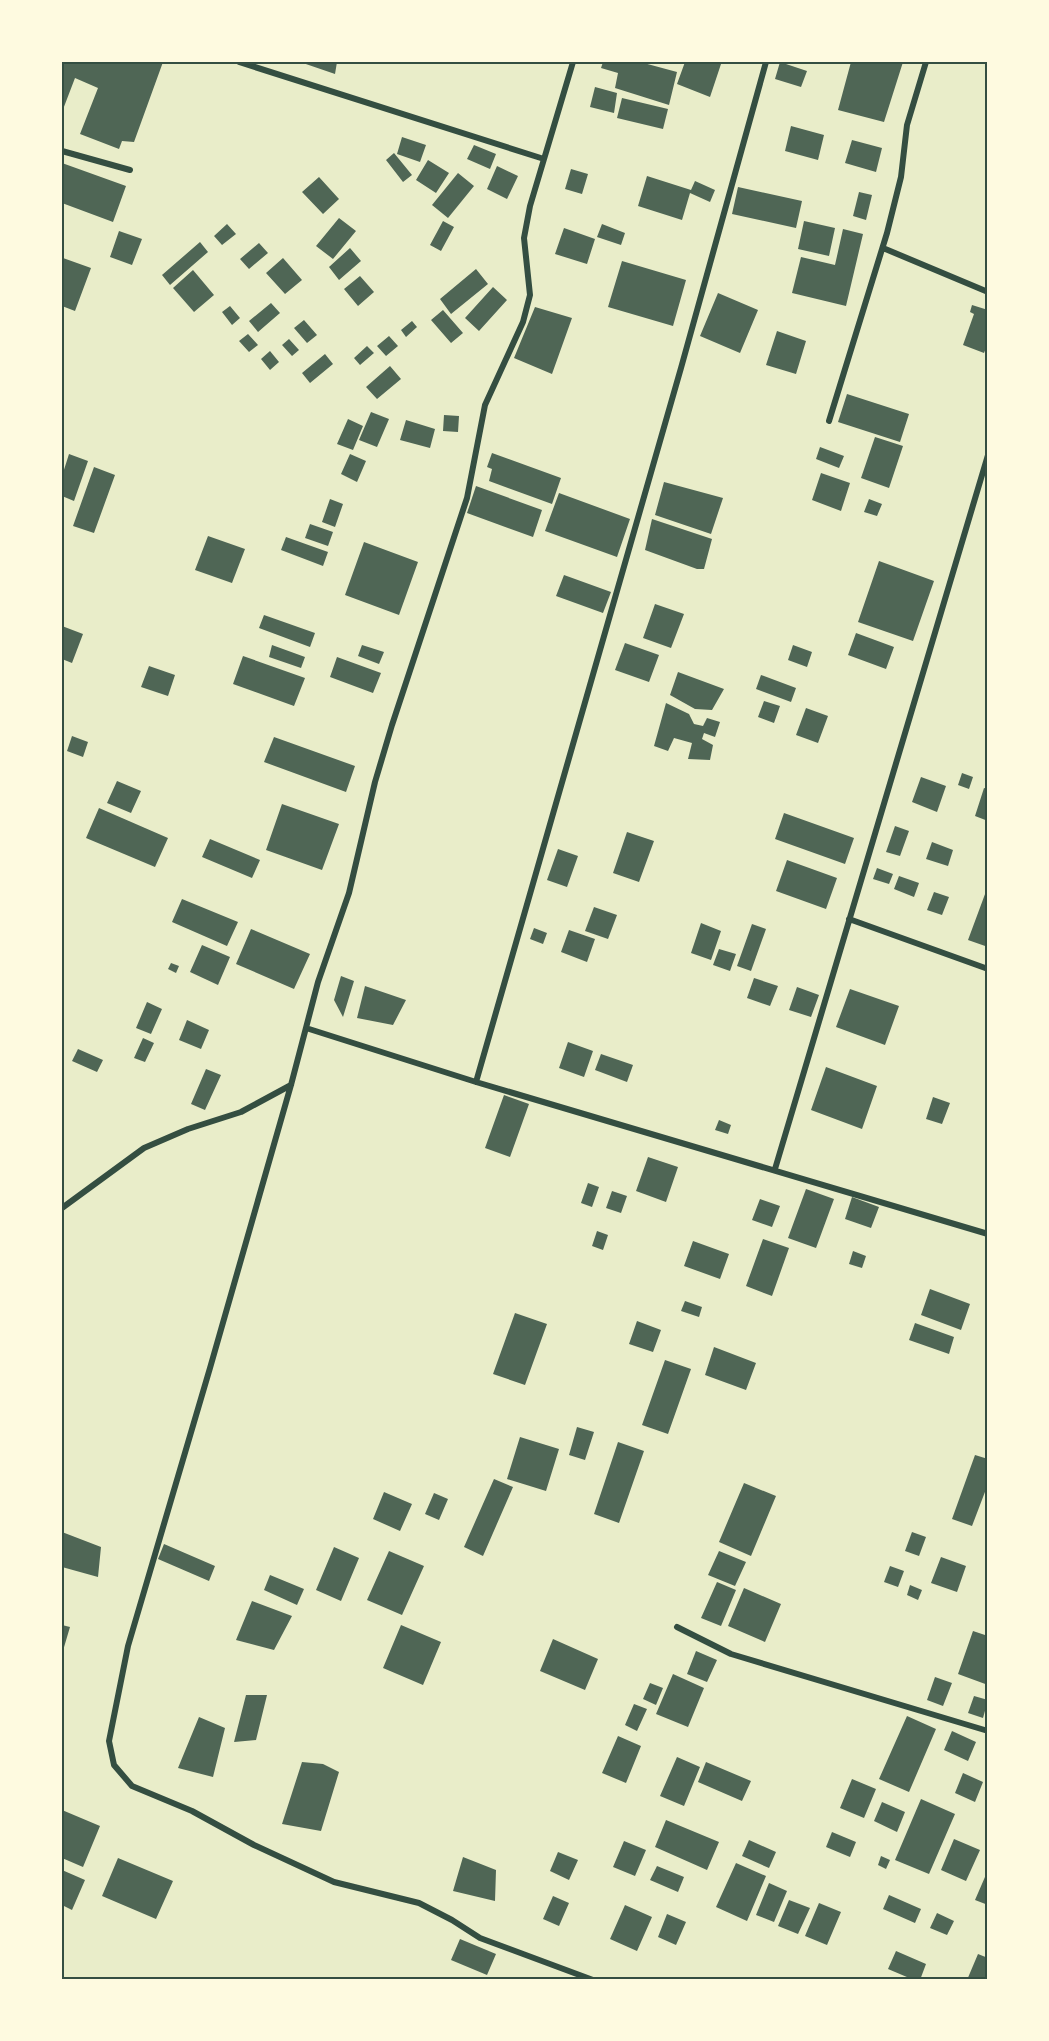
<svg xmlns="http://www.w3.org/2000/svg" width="1049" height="2041" viewBox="0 0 1049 2041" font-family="Jost,sans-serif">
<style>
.building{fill:#4f6655}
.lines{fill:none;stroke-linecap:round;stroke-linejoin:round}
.minor{stroke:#344e41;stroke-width:6}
.neatline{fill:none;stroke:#344e41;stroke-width:2}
</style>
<rect width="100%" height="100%" fill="#e9edc9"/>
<!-- building -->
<path class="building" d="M62,62H163L134,142L122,141L119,149L80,134L98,88L75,78L62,112Z
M300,62H337L335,74Z
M603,62H640L677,72L669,105L615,88L618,73L601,68Z
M685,62H714L721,64L710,97L677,84Z
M780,62L807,71L801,87L775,79Z
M851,62H903L884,122L838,110Z
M595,87L617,93L614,113L590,107Z
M622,98L668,109L663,129L617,118Z
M791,126L824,135L818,160L785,151Z
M402,137L426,145L420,162L397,154Z
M852,140L882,148L876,172L845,163Z
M474,145L496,154L490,169L467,159Z
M394,153L412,175L403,182L386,160Z
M428,160L449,173L436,193L416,180Z
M62,163L126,186L113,222L62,203Z
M497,166L518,176L507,199L487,189Z
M571,169L588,174L582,194L565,189Z
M458,173L474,186L448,218L432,205Z
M647,176L691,190L695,181L715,190L710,202L690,193L682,220L638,206Z
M319,177L339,199L323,214L302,192Z
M738,187L802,201L796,228L732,214Z
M859,192L872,195L866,220L853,216Z
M339,218L356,231L333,259L316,246Z
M443,221L454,227L441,251L430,245Z
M804,221L835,228L829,256L798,249Z
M227,224L236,234L222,245L214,236Z
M602,224L625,233L621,245L597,237Z
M564,228L595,239L587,264L555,254Z
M843,229L863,234L846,306L792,293L801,257L835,265Z
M119,231L142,239L132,265L110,257Z
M200,242L208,252L170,285L162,275Z
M259,243L268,253L249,269L240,259Z
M350,248L361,261L339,280L329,267Z
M63,258L91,268L75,311L62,306Z
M283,258L302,280L285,294L266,273Z
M622,261L686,280L673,326L608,307Z
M476,269L488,284L451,314L440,299Z
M193,270L214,295L194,312L173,288Z
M360,276L374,292L358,306L344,289Z
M493,287L507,300L479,331L465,318Z
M718,293L758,310L740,353L700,336Z
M271,303L280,313L258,332L249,321Z
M972,305L988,310V348H986L984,353L963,345L974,314L970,312Z
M230,306L240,318L232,325L222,312Z
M535,307L572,318L552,374L514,358Z
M443,310L463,333L451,343L431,320Z
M304,320L317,335L307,343L294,328Z
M412,321L417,327L406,337L401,330Z
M777,331L806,341L796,374L766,365Z
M248,334L258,345L249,352L239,341Z
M389,336L398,346L386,356L377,346Z
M289,339L299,350L292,356L282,345Z
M367,346L374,353L360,365L354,358Z
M270,351L279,362L270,370L261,359Z
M325,354L333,364L310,383L302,373Z
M390,366L401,379L377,399L366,387Z
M847,394L909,414L900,442L838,422Z
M371,412L389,419L377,447L359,440Z
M444,415L459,416L458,432L443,431Z
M348,419L363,426L353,450L337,444Z
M406,420L435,429L430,448L400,440Z
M875,437L903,446L889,488L861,478Z
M820,447L844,456L839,468L816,459Z
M492,453L561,478L552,504L489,481L492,469L487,467Z
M69,454L88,461L74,501L62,496V476Z
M350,454L366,461L357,482L341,474Z
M94,467L115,475L94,533L73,526Z
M821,473L850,483L841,511L812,500Z
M664,482L723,498L711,534L655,515Z
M476,486L542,510L533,537L467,513Z
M559,493L630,519L617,557L545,531Z
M330,499L343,504L335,527L322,522Z
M869,499L882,504L877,516L864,512Z
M652,519L712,539L704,569H697L645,550Z
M310,524L333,532L328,546L305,538Z
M208,536L245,549L232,583L195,570Z
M286,537L328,552L323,566L281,550Z
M364,542L418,562L399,615L345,595Z
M879,561L934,581L913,641L858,622Z
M564,575L611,592L603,613L556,596Z
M655,604L684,614L671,648L643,638Z
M264,615L315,633L310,647L259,628Z
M62,626L83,634L72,663L62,659Z
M856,633L894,647L886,669L848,655Z
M625,643L659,655L649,682L615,670Z
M272,645L305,657L301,668L269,657Z
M362,645L384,652L379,664L358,656Z
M793,645L812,652L807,667L788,660Z
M243,656L305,678L294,706L233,684Z
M337,657L381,673L373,693L330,677Z
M149,666L175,675L168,696L141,687Z
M678,672L724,689L712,710L695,709L670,695Z
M761,675L796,688L791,702L756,689Z
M764,701L780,706L774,723L758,717Z
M666,703L689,714L694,724L703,726L707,718L720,722L715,737L704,733L702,739L713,745L710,760L688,759L692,743L674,738L668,751L654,746Z
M806,708L828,716L818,743L796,735Z
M72,736L88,742L83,757L67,751Z
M274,737L355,766L346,792L264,762Z
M962,773L973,777L969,789L958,785Z
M921,777L946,786L937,812L912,802Z
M117,781L141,791L131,813L107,803Z
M984,788L988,789V821L975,816Z
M282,804L339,824L322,870L266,850Z
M99,808L168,838L155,867L86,838Z
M784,813L854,838L845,864L775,839Z
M895,826L909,831L900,856L886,852Z
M627,832L654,841L639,882L613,873Z
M210,839L260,860L252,878L202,857Z
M932,842L953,850L948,866L926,859Z
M558,849L578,856L567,887L547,880Z
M787,860L837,878L826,909L776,891Z
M877,868L893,874L889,884L873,879Z
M899,876L919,883L914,897L894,889Z
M988,886V947L968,940Z
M934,892L949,897L942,915L927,910Z
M182,899L238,922L227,946L172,922Z
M594,907L617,915L608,939L585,931Z
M701,923L721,931L711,960L691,953Z
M752,924L766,929L751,971L737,966Z
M534,928L547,933L543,944L530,939Z
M251,929L310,954L294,989L236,964Z
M569,930L595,939L587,962L561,952Z
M202,945L230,957L218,985L190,972Z
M719,949L736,954L730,971L713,965Z
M171,963L179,966L176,973L168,969Z
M341,976L354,981L343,1017L334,1000Z
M754,978L778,986L770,1006L747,998Z
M365,986L406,1000L393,1025L357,1018Z
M797,987L819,995L811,1017L789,1010Z
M850,989L899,1006L885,1045L836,1027Z
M147,1002L162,1009L151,1034L136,1028Z
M187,1020L209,1030L201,1049L179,1040Z
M143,1038L154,1043L145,1062L134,1058Z
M568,1042L593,1051L584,1077L559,1068Z
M78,1049L103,1060L97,1072L72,1061Z
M601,1054L633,1065L627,1082L595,1070Z
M826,1067L877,1086L862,1129L811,1110Z
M206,1069L221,1075L205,1110L191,1104Z
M504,1095L529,1104L510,1157L485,1148Z
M933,1097L950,1103L942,1124L926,1119Z
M719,1120L731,1125L728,1134L715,1130Z
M648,1157L678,1167L666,1202L636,1191Z
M588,1183L599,1187L592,1207L581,1203Z
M806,1189L834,1199L816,1248L788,1238Z
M612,1191L627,1196L621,1213L606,1208Z
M852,1197L879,1207L871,1228L845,1219Z
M760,1199L780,1206L772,1227L752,1220Z
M597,1231L608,1235L603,1250L592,1246Z
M763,1239L789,1248L772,1296L746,1286Z
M693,1241L729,1254L720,1279L684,1266Z
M853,1251L866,1256L862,1268L849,1264Z
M930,1289L970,1304L961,1330L921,1315Z
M685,1301L702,1307L699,1317L681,1311Z
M515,1313L547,1324L525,1385L493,1374Z
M637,1321L661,1330L653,1352L629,1344Z
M915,1323L954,1337L949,1354L909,1340Z
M714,1347L756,1363L746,1390L705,1375Z
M665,1360L691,1369L668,1434L642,1425Z
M577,1427L594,1432L585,1460L569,1455Z
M520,1437L559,1449L546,1491L507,1479Z
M618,1442L644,1451L619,1523L594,1514Z
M975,1455L988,1459V1484L972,1526L952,1519Z
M494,1479L513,1487L483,1556L464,1547Z
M744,1483L776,1496L751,1556L719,1542Z
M384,1492L412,1504L400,1531L373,1519Z
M434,1493L448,1499L439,1520L425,1514Z
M62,1532L101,1547L98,1577L62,1567Z
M912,1532L926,1537L919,1556L905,1551Z
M164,1544L215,1566L209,1581L158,1559Z
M334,1547L359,1558L341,1601L316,1590Z
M389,1551L424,1566L402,1615L367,1600Z
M719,1551L746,1562L735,1586L708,1575Z
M941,1557L966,1566L957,1592L931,1583Z
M890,1566L904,1571L898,1587L884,1582Z
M270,1575L304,1589L297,1605L264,1590Z
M717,1582L736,1590L721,1626L701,1618Z
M910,1585L922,1590L918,1600L907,1595Z
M744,1588L781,1604L765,1642L728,1626Z
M252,1601L292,1616L274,1650L236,1640Z
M62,1625L70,1627L62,1654Z
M401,1625L441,1642L423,1685L383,1668Z
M973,1631L988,1636V1685L958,1674Z
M553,1639L598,1659L585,1690L540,1671Z
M696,1651L717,1660L707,1682L687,1674Z
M673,1674L704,1688L688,1727L656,1714Z
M935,1677L952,1683L943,1706L927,1700Z
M650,1683L663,1688L656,1705L643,1699Z
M246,1695H267L256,1740L234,1742Z
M974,1696L988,1700L983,1718L968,1713Z
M634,1704L647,1709L637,1731L625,1725Z
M907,1716L936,1729L909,1792L879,1779Z
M199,1717L225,1728L213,1777L178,1768Z
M952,1731L976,1742L968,1761L944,1750Z
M618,1736L641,1746L626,1783L602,1773Z
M677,1757L700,1767L684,1806L660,1796Z
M302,1762L323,1764L339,1772L321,1831L282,1824Z
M706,1762L751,1781L742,1801L698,1782Z
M963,1773L983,1782L975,1802L955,1793Z
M852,1779L876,1789L864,1818L840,1808Z
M921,1799L955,1814L929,1874L895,1860Z
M882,1802L905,1812L897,1832L874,1821Z
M62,1810L100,1826L83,1867L62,1858Z
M666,1820L719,1842L707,1870L655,1847Z
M832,1832L856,1842L850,1857L826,1847Z
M954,1839L980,1850L966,1881L941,1870Z
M749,1840L776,1852L769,1868L742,1856Z
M624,1841L646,1850L635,1876L613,1867Z
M558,1852L578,1860L569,1880L550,1871Z
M881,1856L890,1860L886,1869L878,1865Z
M463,1857L496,1870L495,1901L453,1891Z
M118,1858L173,1881L156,1919L102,1896Z
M736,1863L766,1876L747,1921L716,1907Z
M657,1866L684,1877L678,1892L650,1880Z
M62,1870L85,1880L72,1910L62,1905Z
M988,1870V1905L975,1900Z
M769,1883L787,1891L774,1922L756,1915Z
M889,1895L921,1909L915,1923L883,1909Z
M553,1896L569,1903L559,1926L543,1919Z
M789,1900L810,1908L798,1934L778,1926Z
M819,1903L841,1912L827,1945L805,1936Z
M625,1905L652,1917L637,1951L610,1939Z
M937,1913L954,1921L947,1935L930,1928Z
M667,1914L686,1922L676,1945L658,1937Z
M460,1939L496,1954L487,1975L451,1960Z
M896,1951L926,1964L920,1980H914L888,1969Z
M978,1954L988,1958V1980H967Z"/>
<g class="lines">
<!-- minor -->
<path class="minor" d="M239,62L544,159
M573,62L530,206L524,238L530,295L523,322L485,405L467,498L392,725L375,782L349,893L318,982L291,1085L210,1368L128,1646L109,1741L114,1765L132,1786L192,1811L254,1845L334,1882L419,1903L452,1920L480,1938L593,1980
M62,151L130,170
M883,248L988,292
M829,421L887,233L901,177L907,125L926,62
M849,919L988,969
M306,1028L476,1082L988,1234
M476,1082L681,368L766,62
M775,1169L988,455
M62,1208L144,1148L188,1129L241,1112L291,1085
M677,1627L731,1654L988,1731"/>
</g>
<!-- border -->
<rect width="1049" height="2041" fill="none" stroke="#fefae0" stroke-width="126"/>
<rect x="63" y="63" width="923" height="1915" class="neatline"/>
</svg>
